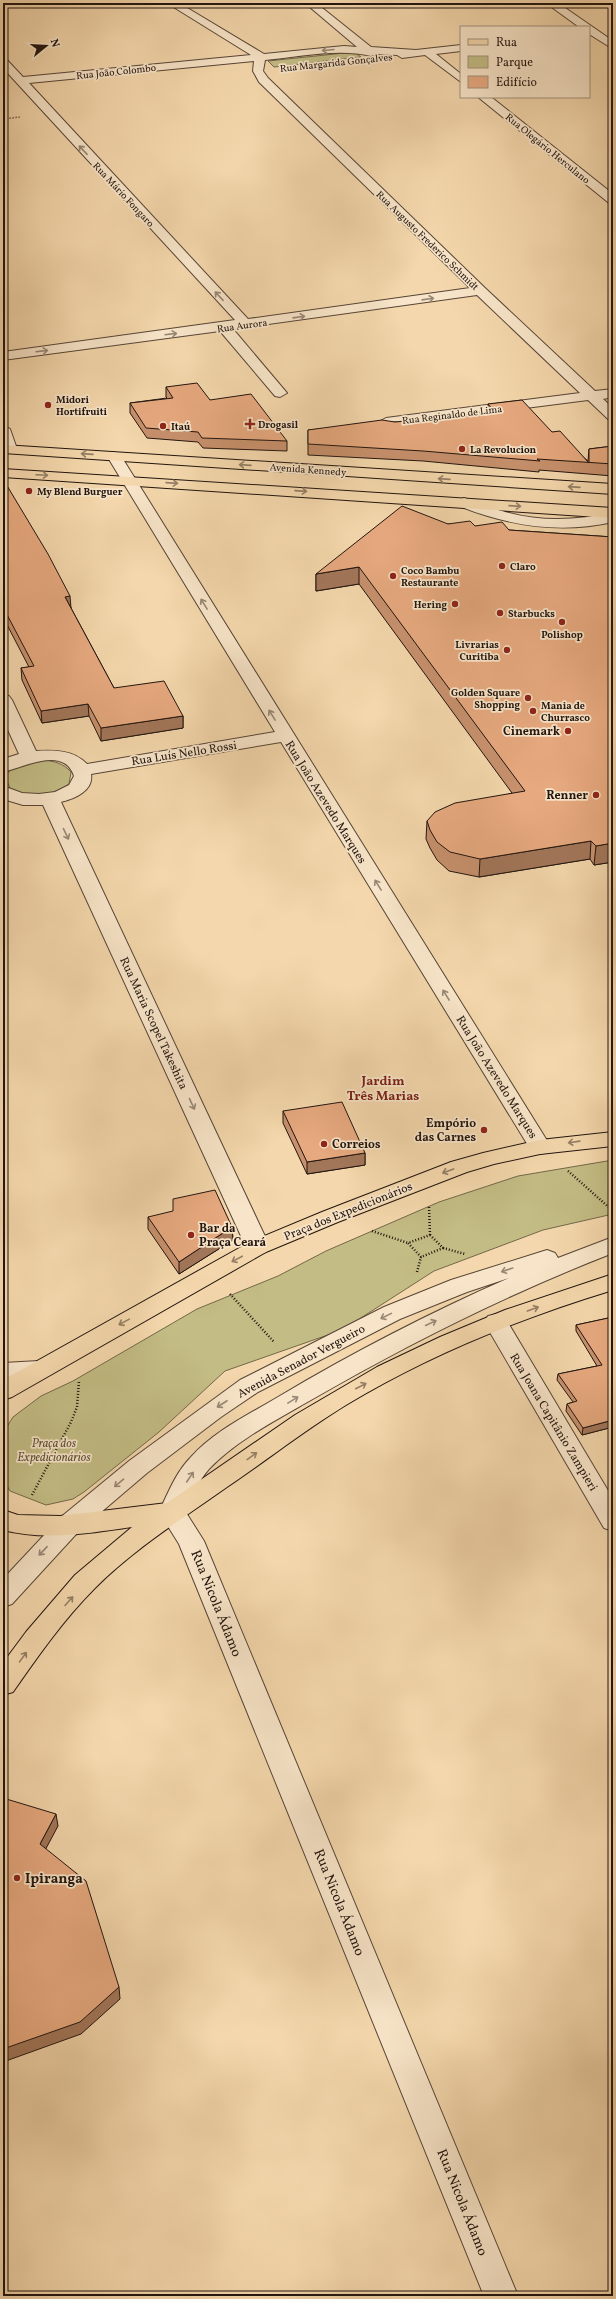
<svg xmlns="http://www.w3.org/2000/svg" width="616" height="2299" viewBox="0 0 616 2299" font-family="Vollkorn,serif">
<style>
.green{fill:#c3bc84;stroke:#72684a}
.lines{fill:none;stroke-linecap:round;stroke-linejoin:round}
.minor-casing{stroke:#564536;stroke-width:2}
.major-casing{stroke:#21140f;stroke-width:2}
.path-far1{stroke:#21140f;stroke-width:1.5;stroke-dasharray:0.5 1;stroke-linecap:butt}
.path{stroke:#21140f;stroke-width:2.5;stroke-dasharray:1 2;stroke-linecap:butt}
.minor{fill:#f8e5c9;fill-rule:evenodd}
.major{fill:#f4d7ac;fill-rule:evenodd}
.wall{fill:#c7916d;stroke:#21140f}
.shaded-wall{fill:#a27659;stroke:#21140f}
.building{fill:#e7a97f;stroke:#21140f}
.oneway{stroke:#978775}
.oneway2{stroke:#957f65}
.poi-dot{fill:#8f2418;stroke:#f8e5c9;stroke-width:1.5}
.labels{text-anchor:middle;stroke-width:3.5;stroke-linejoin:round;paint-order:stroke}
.far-street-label{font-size:10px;fill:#21140f;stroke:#f8e5c9}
.far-poi-label{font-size:10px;font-weight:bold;fill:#21140f;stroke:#f8e5c9;text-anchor:start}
.poi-label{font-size:12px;font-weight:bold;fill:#21140f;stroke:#f8e5c9;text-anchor:end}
.street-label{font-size:12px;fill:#21140f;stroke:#f8e5c9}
.park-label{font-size:12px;font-style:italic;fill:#5a4f38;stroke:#f8e5c9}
.neighbourhood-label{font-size:13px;font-weight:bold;fill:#7a1f14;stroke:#f8e5c9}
.near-street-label{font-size:14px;fill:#21140f;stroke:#f8e5c9}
.near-poi-label{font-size:14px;font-weight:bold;fill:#21140f;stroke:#f8e5c9;text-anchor:start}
</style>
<rect width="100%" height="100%" fill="#f4d7ac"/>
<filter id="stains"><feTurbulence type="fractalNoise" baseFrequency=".005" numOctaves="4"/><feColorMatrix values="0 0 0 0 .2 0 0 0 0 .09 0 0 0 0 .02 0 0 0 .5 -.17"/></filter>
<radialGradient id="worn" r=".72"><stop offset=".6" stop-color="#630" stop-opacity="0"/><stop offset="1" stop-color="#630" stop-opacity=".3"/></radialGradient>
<!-- green -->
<path class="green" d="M354,52L361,57L274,67L268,61Z
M42,760C54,761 63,763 71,772L69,784C51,797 29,798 10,788L5,777C12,764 28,763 42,760Z
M613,1160V1214L543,1230L434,1271L342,1330L225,1371L159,1432L84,1492L73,1499L46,1505L10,1491L3,1479V1433L13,1417L41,1396L73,1381L197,1309L278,1276L326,1251L439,1202L518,1176Z"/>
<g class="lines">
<defs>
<path id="minor" d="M167,3H179L264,54L344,46L357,47L305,3H316L371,47L416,50L461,45V51L436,54L461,74V82L425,55L402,58L397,55L376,54L371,56C338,48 299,57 265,60L263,71L268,78L485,288L595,391L613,389V397L603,399L613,408V420L608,419L588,400L386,426L381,425L379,422L386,418L580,393L477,295L233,329L287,393L280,397L275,396L220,331L3,360V352L235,320L3,68V59L7,60L23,77L251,55ZM254,61L253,71L259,82L470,288L248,319L29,83Z
M546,3H558L613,41V49L589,34V27H579Z
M478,97H491L613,194V204L609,203Z
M3,425L10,429L17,449L15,452L10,453L3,450Z
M114,452L121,456L551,1147L548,1152L540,1154L532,1152L529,1147L281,742L91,774C94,791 74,799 61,802L270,1247L266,1252L258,1255L250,1252L246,1247L43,805H23L3,799V786L22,793L39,794L55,792L69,785L74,776C64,745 22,768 3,772V759L19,754L3,719V695L9,696L12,700L36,751C54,750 74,750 87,764L275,732L107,456Z
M464,498C477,502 489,508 502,511C539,522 576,521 613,512V522C560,534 509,526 459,506L456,503L459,500Z
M613,1237V1253C508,1294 408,1344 311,1400C276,1420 237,1440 209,1469C198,1481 192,1497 185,1511L204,1541L518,2296H484L179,1544L159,1512C168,1493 176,1472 191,1457C214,1431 248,1415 278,1397C352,1353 429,1313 509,1278L467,1292L400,1319L258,1392L221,1417L147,1473L79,1531L12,1604L3,1607V1579L61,1517L129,1461L240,1380L384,1307L451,1280L547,1250L555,1253L558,1258Z
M496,1314L504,1316L613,1499V1531L604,1528L484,1322L488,1316Z
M39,1361L48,1363L51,1369L48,1375L3,1379V1363Z"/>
<path id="major" d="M3,445L613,484V494L3,453Z
M3,469L613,508V518L3,477Z
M613,1132V1146L540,1154L494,1164L467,1172L338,1222L266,1252L12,1397L3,1400V1380L250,1242L322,1212L451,1162L483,1153L540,1140Z
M613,1274V1290C521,1318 429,1355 346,1405C305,1430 267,1460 227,1487C182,1519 135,1548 95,1588C64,1619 38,1656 13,1692L3,1695V1663L26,1632L75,1575L132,1527C90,1533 45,1541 3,1530V1510L18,1515L60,1516L167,1503L295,1415L377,1367L440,1337L505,1310Z"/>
</defs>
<!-- minor casing -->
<use href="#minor" class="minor-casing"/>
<!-- major casing -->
<use href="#major" class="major-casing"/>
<!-- path-far1 -->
<path class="path-far1" d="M3,119L20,117"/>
<!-- path -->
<path class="path" d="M568,1171L613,1211
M429,1207L430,1235
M372,1231L408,1243
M430,1235L443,1248L421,1257L408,1243Z
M443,1248L465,1254
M417,1272L421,1257
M230,1294L274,1342
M32,1495L71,1422L77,1407L79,1381"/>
<!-- minor -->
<use href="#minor" class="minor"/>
<!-- major -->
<use href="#major" class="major"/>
</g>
<!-- wall -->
<path class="wall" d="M166,387L210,400L287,441V451L203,448L198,442L147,438L130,413V403L167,398L166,397Z
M488,404L552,432L588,461L589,449L613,446V476L539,470V472L423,461L308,455V430L395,422L417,423L488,411Z
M3,479L71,608L114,688L183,716V728L101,741L89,716L42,723L22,680L21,668L29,667L3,617Z
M448,524L509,530L613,537V862L594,865L590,859L479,877L449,871L437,860L430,848L426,839L427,821L512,793L359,584L316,591V574Z
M283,1111L365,1153V1165L307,1174L283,1123Z
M148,1217L232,1227L233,1240L179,1274L148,1229Z
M613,1317V1427L582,1435L566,1411L567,1404L573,1402L557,1380L558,1374L597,1366L576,1331V1325Z"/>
<!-- shaded-wall -->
<path class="shaded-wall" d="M359,567V584L316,591V574Z
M70,596L71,608L65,597Z
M88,704L89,716L42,723L41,711Z
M183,716V728L101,741V728Z
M591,841L590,859L479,877L480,859Z
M613,843V862L594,865L596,846Z
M365,1153V1165L307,1174V1162Z
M232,1227L233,1240L179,1274V1262Z
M613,1420V1427L582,1435L583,1428Z
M56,1814L58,1826L42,1856L40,1844Z
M119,1987L120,1999L81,2034L3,2062V2049Z"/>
<!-- building -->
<path class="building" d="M197,383L210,400L251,394L287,441L202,438L198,432L146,428L130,403L173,398L166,387Z
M522,400L552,432L560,431L589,463V449L613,446V464L537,459L540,461L423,451L308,444V430L382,420L395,422L415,420L417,423L493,410L488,404Z
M3,479L48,554L70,596L65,597L114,688L164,681L183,716L101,728L88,704L41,711L21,668L34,666L3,607Z
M402,506L448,524L470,521L475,526L502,522L509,530L613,537V843L596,846L591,841L480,859L450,852L437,842L430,830L427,821L435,812L455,803L525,791L359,567L316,574Z
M342,1102L365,1153L307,1162L283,1111Z
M215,1190L232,1227L179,1262L148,1217L173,1211V1199Z
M613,1317V1420L583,1428L567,1404L577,1401L558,1374L602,1365L576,1325Z
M3,1798L56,1814L40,1844L86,1881L119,1987L80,2022L3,2049Z"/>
<!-- one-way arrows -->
<defs><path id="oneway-shaft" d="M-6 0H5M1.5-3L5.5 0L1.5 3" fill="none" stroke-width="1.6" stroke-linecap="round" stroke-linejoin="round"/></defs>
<g class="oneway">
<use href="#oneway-shaft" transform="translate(328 50) rotate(175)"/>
<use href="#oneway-shaft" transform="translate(83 150) rotate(-133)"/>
<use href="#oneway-shaft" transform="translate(219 296) rotate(-133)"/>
<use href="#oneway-shaft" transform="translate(428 299) rotate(-8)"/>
<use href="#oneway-shaft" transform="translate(299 317) rotate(-8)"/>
<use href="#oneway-shaft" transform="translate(171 334) rotate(-7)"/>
<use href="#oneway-shaft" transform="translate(42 351) rotate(-7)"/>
<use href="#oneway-shaft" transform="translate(204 604) rotate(-122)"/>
<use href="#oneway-shaft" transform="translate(272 715) rotate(-122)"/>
<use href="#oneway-shaft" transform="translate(66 834) rotate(65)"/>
<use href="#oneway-shaft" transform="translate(378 885) rotate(-122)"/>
<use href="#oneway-shaft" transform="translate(446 995) rotate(-122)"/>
<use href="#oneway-shaft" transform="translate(192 1104) rotate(65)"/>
<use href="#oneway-shaft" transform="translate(507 1270) rotate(161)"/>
<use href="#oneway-shaft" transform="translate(386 1316) rotate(154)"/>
<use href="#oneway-shaft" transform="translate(431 1323) rotate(-25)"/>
<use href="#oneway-shaft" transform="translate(293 1400) rotate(-31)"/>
<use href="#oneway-shaft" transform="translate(222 1404) rotate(147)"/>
<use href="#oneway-shaft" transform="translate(190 1477) rotate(-56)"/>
<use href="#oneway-shaft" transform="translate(119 1483) rotate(140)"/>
<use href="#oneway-shaft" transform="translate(43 1551) rotate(133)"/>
</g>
<g class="oneway2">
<use href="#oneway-shaft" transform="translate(87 454) rotate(-176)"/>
<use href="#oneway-shaft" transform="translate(245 465) rotate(-176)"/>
<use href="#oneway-shaft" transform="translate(42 475) rotate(3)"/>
<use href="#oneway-shaft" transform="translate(444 479) rotate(-176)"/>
<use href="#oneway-shaft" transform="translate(172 483) rotate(4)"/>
<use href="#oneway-shaft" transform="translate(574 487) rotate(-176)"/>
<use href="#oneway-shaft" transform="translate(301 491) rotate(4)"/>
<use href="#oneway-shaft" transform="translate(515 506) rotate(4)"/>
<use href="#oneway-shaft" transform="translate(574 1142) rotate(172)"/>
<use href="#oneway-shaft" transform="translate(448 1171) rotate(160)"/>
<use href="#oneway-shaft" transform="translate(237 1259) rotate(152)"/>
<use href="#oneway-shaft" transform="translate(533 1309) rotate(-20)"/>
<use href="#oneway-shaft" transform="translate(124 1322) rotate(151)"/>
<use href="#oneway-shaft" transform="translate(361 1386) rotate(-27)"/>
<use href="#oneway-shaft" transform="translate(252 1456) rotate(-36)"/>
<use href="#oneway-shaft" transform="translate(69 1601) rotate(-48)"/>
<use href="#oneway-shaft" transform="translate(23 1657) rotate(-54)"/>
</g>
<!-- markers -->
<g class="poi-dot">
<circle cx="48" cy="405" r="4"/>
<path d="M248 418h4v4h4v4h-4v4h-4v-4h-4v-4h4z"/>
<circle cx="163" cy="426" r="4"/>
<circle cx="462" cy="449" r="4"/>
<circle cx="29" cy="491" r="4"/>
<circle cx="502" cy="566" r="4"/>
<circle cx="393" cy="576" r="4"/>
<circle cx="455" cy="604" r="4"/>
<circle cx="500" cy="613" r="4"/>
<circle cx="562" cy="622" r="4"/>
<circle cx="507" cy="650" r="4"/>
<circle cx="528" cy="698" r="4"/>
<circle cx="533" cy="711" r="4"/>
<circle cx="568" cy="731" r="4"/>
<circle cx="596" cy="795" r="4"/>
<circle cx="484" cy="1130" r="4"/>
<circle cx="324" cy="1144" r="4"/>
<circle cx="191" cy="1235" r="4"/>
<circle cx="17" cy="1878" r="4"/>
</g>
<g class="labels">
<!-- far-street labels -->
<g class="far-street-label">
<text transform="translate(336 62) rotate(-6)" y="4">Rua Margarida Gonçalves</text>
<text transform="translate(116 71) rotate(-6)" y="4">Rua João Colombo</text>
<text transform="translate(548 148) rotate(39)" y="4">Rua Olegário Herculano</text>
<text transform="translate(124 194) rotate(47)" y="4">Rua Mário Fongaro</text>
<text transform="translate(428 240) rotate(44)" y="4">Rua Augusto Frederico Schmidt</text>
<text transform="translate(242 325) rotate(-8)" y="4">Rua Aurora</text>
<text transform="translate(452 414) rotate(-7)" y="4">Rua Reginaldo de Lima</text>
<text transform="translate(308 469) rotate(4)" y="4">Avenida Kennedy</text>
</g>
<!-- far-poi labels -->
<g class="far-poi-label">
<text x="56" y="403">Midori<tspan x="56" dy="12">Hortifruiti</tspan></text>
<text x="258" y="428">Drogasil</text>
<text x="171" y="430">Itaú</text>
<text x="470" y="453">La Revolucion</text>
<text x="37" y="495">My Blend Burguer</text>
<text x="510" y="570">Claro</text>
<text x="401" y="574">Coco Bambu<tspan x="401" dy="12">Restaurante</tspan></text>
<text x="447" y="608" text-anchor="end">Hering</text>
<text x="508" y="617">Starbucks</text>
<text x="562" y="638" text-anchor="middle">Polishop</text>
<text x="499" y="648" text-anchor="end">Livrarias<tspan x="499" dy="12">Curitiba</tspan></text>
<text x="520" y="696" text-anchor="end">Golden Square<tspan x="520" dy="12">Shopping</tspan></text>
<text x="541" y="709">Mania de<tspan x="541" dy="12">Churrasco</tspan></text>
</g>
<!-- poi labels -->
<g class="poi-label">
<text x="560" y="735">Cinemark</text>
<text x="588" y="799">Renner</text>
<text x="476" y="1127">Empório<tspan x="476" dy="14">das Carnes</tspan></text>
<text x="332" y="1148" text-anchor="start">Correios</text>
<text x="199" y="1232" text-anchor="start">Bar da<tspan x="199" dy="14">Praça Ceará</tspan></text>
</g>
<!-- street labels -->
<g class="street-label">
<text transform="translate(184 753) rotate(-9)" y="4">Rua Luís Nello Rossi</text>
<text transform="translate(326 802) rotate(58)" y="4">Rua João Azevedo Marques</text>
<text transform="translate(154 1023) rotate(65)" y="4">Rua Maria Scopel Takeshita</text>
<text transform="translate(497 1077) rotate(58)" y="4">Rua João Azevedo Marques</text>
<text transform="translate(348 1211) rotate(-22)" y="4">Praça dos Expedicionários</text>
<text transform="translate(301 1361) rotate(-28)" y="4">Avenida Senador Vergueiro</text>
<text transform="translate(554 1422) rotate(59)" y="4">Rua Joana Capitânio Zampieri</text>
</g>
<!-- park labels -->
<g class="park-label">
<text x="54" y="1447">Praça dos<tspan x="54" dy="14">Expedicionários</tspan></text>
</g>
<!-- neighbourhood labels -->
<g class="neighbourhood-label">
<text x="383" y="1085">Jardim<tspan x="383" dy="15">Três Marias</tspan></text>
</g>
<!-- near-street labels -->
<g class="near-street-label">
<text transform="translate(217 1603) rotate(68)" y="5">Rua Nicola Ádamo</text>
<text transform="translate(340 1902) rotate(68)" y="5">Rua Nicola Ádamo</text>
<text transform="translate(463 2202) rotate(68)" y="5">Rua Nicola Ádamo</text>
</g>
<!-- near-poi labels -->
<g class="near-poi-label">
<text x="25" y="1883">Ipiranga</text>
</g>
</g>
<!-- margin -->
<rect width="616" height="2299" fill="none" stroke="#f4d7ac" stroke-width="16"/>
<rect x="4" y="4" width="608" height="2291" fill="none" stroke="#21140f" stroke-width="2"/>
<rect x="8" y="8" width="600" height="2283" fill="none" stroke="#21140f"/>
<!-- legend -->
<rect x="460" y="26" width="130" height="72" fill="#f8e5c9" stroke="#a2917f"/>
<rect x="468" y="39" width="20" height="6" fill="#f4d7ac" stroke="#a2917f"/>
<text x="496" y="46" font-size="12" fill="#21140f">Rua</text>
<rect x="468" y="56" width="20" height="12" fill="#c3bc84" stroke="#a2917f"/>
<text x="496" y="66" font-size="12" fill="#21140f">Parque</text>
<rect x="468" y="76" width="20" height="12" fill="#e7a97f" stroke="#a2917f"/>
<text x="496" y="86" font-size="12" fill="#21140f">Edifício</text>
<!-- north arrow -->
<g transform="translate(46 46) rotate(72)" stroke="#f8e5c9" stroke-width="3" paint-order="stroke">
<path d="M0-3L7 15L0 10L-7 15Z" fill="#21140f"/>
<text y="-6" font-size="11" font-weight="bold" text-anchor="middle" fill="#21140f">N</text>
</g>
<rect width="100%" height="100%" filter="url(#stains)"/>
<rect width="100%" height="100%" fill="url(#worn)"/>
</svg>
